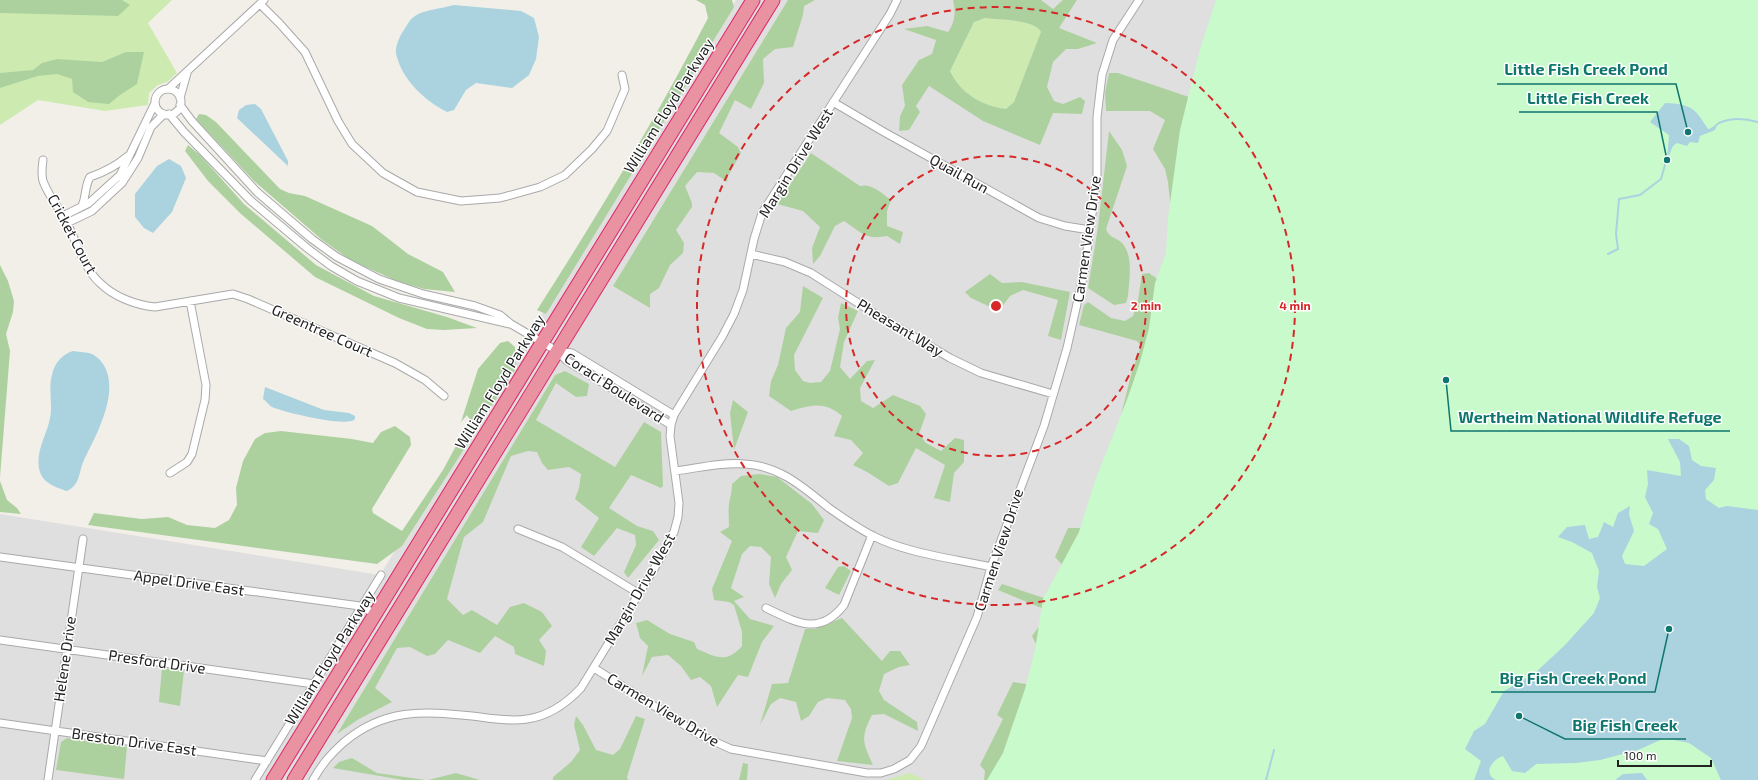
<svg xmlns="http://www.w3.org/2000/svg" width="1758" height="780" viewBox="0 0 1758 780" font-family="'Exo 2',sans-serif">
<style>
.residential{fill:#e0dfdf}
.grass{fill:#cdebb0}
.forest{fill:#add19e;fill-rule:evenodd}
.park{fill:#c8facc}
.water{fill:#aad3df}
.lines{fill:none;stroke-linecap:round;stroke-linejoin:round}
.stream{stroke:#aad3df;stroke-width:2}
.street-casing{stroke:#a9a9a9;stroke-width:9}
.highway-casing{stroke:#dc2a67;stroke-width:15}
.street{stroke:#fff;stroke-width:7}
.highway{stroke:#e892a2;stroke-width:13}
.ring{fill:none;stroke:#d62828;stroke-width:2;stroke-dasharray:7 5}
.labels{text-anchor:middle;stroke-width:3;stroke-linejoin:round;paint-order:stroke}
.street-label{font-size:15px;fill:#222;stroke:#fff}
.centre{fill:#d62828;stroke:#fff;stroke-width:2}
.ring-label{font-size:12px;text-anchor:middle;font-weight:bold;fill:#d62828;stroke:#fff;stroke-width:3;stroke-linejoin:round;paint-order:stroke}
.leader{fill:none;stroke:#0f766e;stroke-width:1.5}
.callout-dot{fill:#0f766e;stroke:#fff;stroke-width:1.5}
.callout-label{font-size:16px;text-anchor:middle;font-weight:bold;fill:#0f766e;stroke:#fff;stroke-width:3;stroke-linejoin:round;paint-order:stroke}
</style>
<rect width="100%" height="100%" fill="#f2efe9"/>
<!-- residential -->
<path class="residential" d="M736,0H1235L1190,206L1012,780H0V514L380,575Z"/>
<!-- grass -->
<path class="grass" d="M0,0H172L148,23L177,73L167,82L158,85L149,93L148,105L105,111L38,100L0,125Z
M985,18C999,20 1035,19 1041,32L1014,102L1006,109C982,106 960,94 950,71L974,22Z
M910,773L925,780H886Z"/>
<!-- forest -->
<path class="forest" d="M0,0H122L130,5L118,16L0,13Z
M696,0H732L734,7L546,314L537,310C598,215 656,118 708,18L705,5Z
M788,0H815L804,6L803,15L793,47L775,49L763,59L764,83L751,109L735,100L719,133L738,147L741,153L728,176L727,182L714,173L697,172L685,186L692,203V207L676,230L684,243L683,253L670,265L659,288L650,294V308L613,286Z
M953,0H1041L1053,9L1063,0H1077L1059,28L1097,43L1078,49H1066L1053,62L1047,87L1054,101L1063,104L1080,97L1085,101L1082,114L1053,113L1040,145L983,121L929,86L916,106L920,112L909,130L899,131L900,116L905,106L902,85L919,60L932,54L936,40L904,29L927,26L948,32C955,23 956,11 953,0ZM985,18C999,20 1035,19 1041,32L1014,102L1006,109C982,106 960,93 950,71L974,22Z
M126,52H144L137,84L120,95L109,104L88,102L73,92L72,79L57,74L38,76L0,88V73L33,70L42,63L57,59L102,62Z
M1109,73H1118L1192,98L1195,110L1190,177L1181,260L1154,368L1102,500L1094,534L1082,571L1066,605L1057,634L1045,681L1006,780H984L985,771L980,765L1003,719L997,715L1013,682L1033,685L1040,655L1039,650L1032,636L1043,621L1044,609L998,590L1002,584L1050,600L1060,582L1065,568L1055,557L1068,528H1092L1115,453L1117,436L1122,411L1132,371L1141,346L1137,341L1079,325L1084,305L1088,302L1111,318L1125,321L1133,316L1138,300L1142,274L1149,273L1160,281L1166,268L1173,231L1168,182L1165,169L1153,149L1165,120L1150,111H1106L1105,93Z
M199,114L206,115L216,122L280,189L289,193L305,196L372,226L408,254L443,272L455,292L424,289L397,281L350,260L321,239L254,181L196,119Z
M1109,131L1122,150L1127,166L1106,229C1110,239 1116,237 1122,243C1134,256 1129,280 1128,296L1126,303L1114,305L1088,288L1098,227Z
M188,145L201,156L244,204L316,265L374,296L447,317L477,328L444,330L427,329L399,318L315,277L241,214L208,181L185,151Z
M811,153L860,186C871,183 882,193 891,200L887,211V226L903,232L900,244L887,236C865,240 862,233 844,221L835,226L820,256L813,264L812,248L820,227L803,211L777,204Z
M0,265L8,281L14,301L13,312L6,334L10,351L0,477Z
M990,274L1002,283L1022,282L1070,292L1061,340L1048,336L1058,300L1023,290L1010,296L999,311L971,298L965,292Z
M803,286L823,298L794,355L795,370L803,381L810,383L821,382L830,371L840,329L838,318L841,303L858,311L844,342L840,367L850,379L867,361L875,360L860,388L861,401L873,408L893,395L920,406L926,414L919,434L926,443L941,451L955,438L964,440V462L954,473L950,502L934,498L945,465L916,448L898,483L889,486L867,472L853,465L863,453L851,440L834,436L842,416C824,401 812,405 791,411L769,396L771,381L778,365L786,328L800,312Z
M508,341L515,347L516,368L402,546L377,564L88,525L94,513L142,519L168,517L187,525L215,528L229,520L237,505L236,488L243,461L255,439L265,433L281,431L352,439L373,443L381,432L395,426L410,437L411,445L372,509L373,513L402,531L443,470L470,420L467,415L456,428L461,422L478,369L500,343Z
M565,371L589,384L587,396L576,397L556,383L536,420L615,467L644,422L661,432L663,486L661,488L631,475L609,508L637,526L653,531L659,540L628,578L624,572L636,545L635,535L617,528L594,556L581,547L599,518L575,499L579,488L581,474L569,467L548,470L542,463L537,452L528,451L511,456L483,522L464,537L447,599L463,615L472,610L497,625L510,607L524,603L542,612L552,626L539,640L546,651L544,666L515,654L514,647L495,636L480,653L448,640L435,654L427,656L410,647L397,648L375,688L392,702L359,719L337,734L555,375Z
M733,400L748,412L734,450L730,413Z
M759,474L777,477L812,504L824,520L818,533L798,531L786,557L792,570L781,584L775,598L769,584L771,557L761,547L750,546L742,554L731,588L744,597L734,601L750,619L774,626L762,642L748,677L738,675L717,707L711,686L700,677L691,680L681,666L668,655L652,657L642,676L648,646L640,638L636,623L647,620L670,634L694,642L697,649C716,657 726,664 742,646V632L734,605L729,602L714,600L712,589L732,541L720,532L729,527C729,519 728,511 729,504C730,497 732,492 732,484L741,476Z
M0,481L7,500L17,508L21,514L0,512Z
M844,566L851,571L839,595L825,588L838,567Z
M842,618L882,661L890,651H900L910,665L899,667L884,674L879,691L884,700L917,722L918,731L884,714L872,715C860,738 863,743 873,765L837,761L852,718L851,709L845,700L827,698L818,702L809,716L801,721L796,702L780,698L771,704L760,725L772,684L788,683L805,629H815Z
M162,668L184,671L180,706L159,702Z
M576,716L583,725L596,750L613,755L620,749L636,716L645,719L627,777L628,780H553V777L571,762L580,750L574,725Z
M67,738L127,747L124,779L56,770L61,742Z
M352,758L377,773L426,780H403L333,768L339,762Z
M743,763L748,764L747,780H739Z
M456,773L480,780H428Z"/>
<!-- park -->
<path class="park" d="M1216,0H1758V780H987L1003,753L1025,689L1035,650L1043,599L1079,532L1095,481L1128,397L1140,362L1149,328L1155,283L1166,253L1168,218L1180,130L1200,49Z"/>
<!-- water -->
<path class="water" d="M454,5L521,11L534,18L539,37L536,59L529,75L512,88L476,83L466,90L454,110L447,112C425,101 401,79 396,53C395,47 400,35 404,30C407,25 410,19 415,16C423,10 444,8 454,5Z
M1665,103C1691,104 1695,108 1708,129H1712L1717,124L1715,130L1700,136L1698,143L1690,142L1687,146L1677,143L1673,146L1667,160L1669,135L1650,122Z
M255,104L261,109L288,161V166L237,118L239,110L246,105Z
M169,159L181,166L186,178L172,212L153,233L144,228L135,217V194L157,166Z
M73,351C78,352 84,352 89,353C95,355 100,359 103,364C121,391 96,435 84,460C78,473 81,484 67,491C57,488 43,483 40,472C34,453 47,435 50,418C53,404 48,389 52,375C54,364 62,354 73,351Z
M265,387L324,410L349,413L355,416V419C348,428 283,412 272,407C269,405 266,401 263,399Z
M1668,439H1679L1689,446L1692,460L1701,466L1716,468L1714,480L1705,490L1706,499L1719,508L1727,506L1758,510V780H1721L1711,758L1689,743L1665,738L1638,750L1600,760L1576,763L1536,764L1525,773L1512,771L1503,756C1493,759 1482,773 1496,780H1474L1481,761L1465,749L1474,731L1485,724L1504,691L1536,672L1565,645L1594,613L1600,598L1597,587L1599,571L1592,553L1572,542L1558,537L1567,527L1585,525L1589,539L1598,537L1604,522L1613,527L1618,513L1630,506L1629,514L1634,531L1622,556L1625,564L1644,566L1667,549L1658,529L1649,524L1653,513L1645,497L1648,484L1647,470L1681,476L1680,462Z
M1642,773L1647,780H1615L1623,774Z"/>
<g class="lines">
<!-- stream -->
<path class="stream" d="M1711,129C1714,128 1716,125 1719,123C1732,117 1744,118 1758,122
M1608,254L1618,249L1616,234L1619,199L1640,195L1661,179L1667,158
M1266,780L1274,750"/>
<defs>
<path id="street" d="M260,4L280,24L305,52L338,121L352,144L383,173L417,192L461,201L500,198L540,187L565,175L592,149L607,131L625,89L622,75
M168,89L264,0
M155 102a13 13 0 1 1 26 0a13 13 0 1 1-26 0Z
M180,98L187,73
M833,102L884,132L1039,218L1065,226L1090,230
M180,105L192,121L257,192L312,239L337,257L379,279L423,294L475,306L500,315L511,324L557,351L567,361L671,425
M169,114L184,132L250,200L307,248L331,266L357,281L399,298L510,324
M43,160C42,168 41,174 43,181C48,195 59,208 66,221C76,240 84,269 100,283C114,297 136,305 155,307L233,294L248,299L395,363L425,380L444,396
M82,206C87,194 84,188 90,177C105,172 116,166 128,156
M63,216L89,203L120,175L155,103
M67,223L92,211L122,183L138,158L151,127L164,114
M751,254L785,262L811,273L880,317L950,358L981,373L1053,394
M557,351L572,353L674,415
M675,471C698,468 722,462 745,464C780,466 803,487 829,508C843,518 858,528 873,536C909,554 952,558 991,567
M170,473L187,462L192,454L205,400L206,385L190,301
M518,529L562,547L638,593
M0,557L360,606L376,614
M766,608C796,622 819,637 844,605L872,535
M0,640L314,684
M594,668L700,735L731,749L867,773H881L894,769L910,760L921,746L977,617L991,567L1044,426L1067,348L1084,273L1097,177V117L1102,75L1113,40L1139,0
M0,723L267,761
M48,780L83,539
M255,780L381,575
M313,780C322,764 330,755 343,743C384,708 423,711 472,716C490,718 509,722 527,719C549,716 566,704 581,688L654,569L674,532L678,517L679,503L670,436L671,425L674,415L722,337L734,314L743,290L754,239L762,213L890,14L897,0"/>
<path id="highway" d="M273,780L753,0
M294,780L773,0"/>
</defs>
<!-- street casing -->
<use href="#street" class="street-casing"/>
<!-- highway casing -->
<use href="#highway" class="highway-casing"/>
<!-- street -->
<use href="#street" class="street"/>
<!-- highway -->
<use href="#highway" class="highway"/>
</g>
<!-- distance rings -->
<g class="ring">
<circle cx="996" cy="306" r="150"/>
<circle cx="996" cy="306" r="299"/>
</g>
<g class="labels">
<!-- street labels -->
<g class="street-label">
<text transform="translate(669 106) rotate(-58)" y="5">William Floyd Parkway</text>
<text transform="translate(796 163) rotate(-58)" y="5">Margin Drive West</text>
<text transform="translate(959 174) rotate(29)" y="5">Quail Run</text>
<text transform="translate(72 234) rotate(62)" y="5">Cricket Court</text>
<text transform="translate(1087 239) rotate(-82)" y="5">Carmen View Drive</text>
<text transform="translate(900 328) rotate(31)" y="5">Pheasant Way</text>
<text transform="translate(322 331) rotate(24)" y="5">Greentree Court</text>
<text transform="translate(500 382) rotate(-58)" y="5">William Floyd Parkway</text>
<text transform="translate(614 388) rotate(33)" y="5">Coraci Boulevard</text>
<text transform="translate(999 550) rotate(-72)" y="5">Carmen View Drive</text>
<text transform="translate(189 583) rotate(8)" y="5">Appel Drive East</text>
<text transform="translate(640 589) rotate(-60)" y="5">Margin Drive West</text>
<text transform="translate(330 658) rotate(-58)" y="5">William Floyd Parkway</text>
<text transform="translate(65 659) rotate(-82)" y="5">Helene Drive</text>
<text transform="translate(157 662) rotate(8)" y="5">Presford Drive</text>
<text transform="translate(663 710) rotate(31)" y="5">Carmen View Drive</text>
<text transform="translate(134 742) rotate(8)" y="5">Breston Drive East</text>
</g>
</g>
<circle cx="996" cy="306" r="6" class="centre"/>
<g class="ring-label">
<text x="1146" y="310">2 min</text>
<text x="1295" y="310">4 min</text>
</g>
<!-- callouts -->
<path class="leader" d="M1688 132L1676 84H1497M1667 160L1657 112H1519M1446 380L1451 431H1730M1669 629L1655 692H1491M1519 716L1565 739H1686"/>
<g class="callout-dot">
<circle cx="1688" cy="132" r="4"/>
<circle cx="1667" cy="160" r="4"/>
<circle cx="1446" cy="380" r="4"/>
<circle cx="1669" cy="629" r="4"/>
<circle cx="1519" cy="716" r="4"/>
</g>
<g class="callout-label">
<text x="1586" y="75">Little Fish Creek Pond</text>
<text x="1588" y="104">Little Fish Creek</text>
<text x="1590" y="423">Wertheim National Wildlife Refuge</text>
<text x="1573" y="684">Big Fish Creek Pond</text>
<text x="1625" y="731">Big Fish Creek</text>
</g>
<!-- scale -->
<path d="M1618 760v6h93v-6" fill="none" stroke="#222222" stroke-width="2"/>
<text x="1624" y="760" font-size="12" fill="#222222" stroke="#ffffff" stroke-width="3" paint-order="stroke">100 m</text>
</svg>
